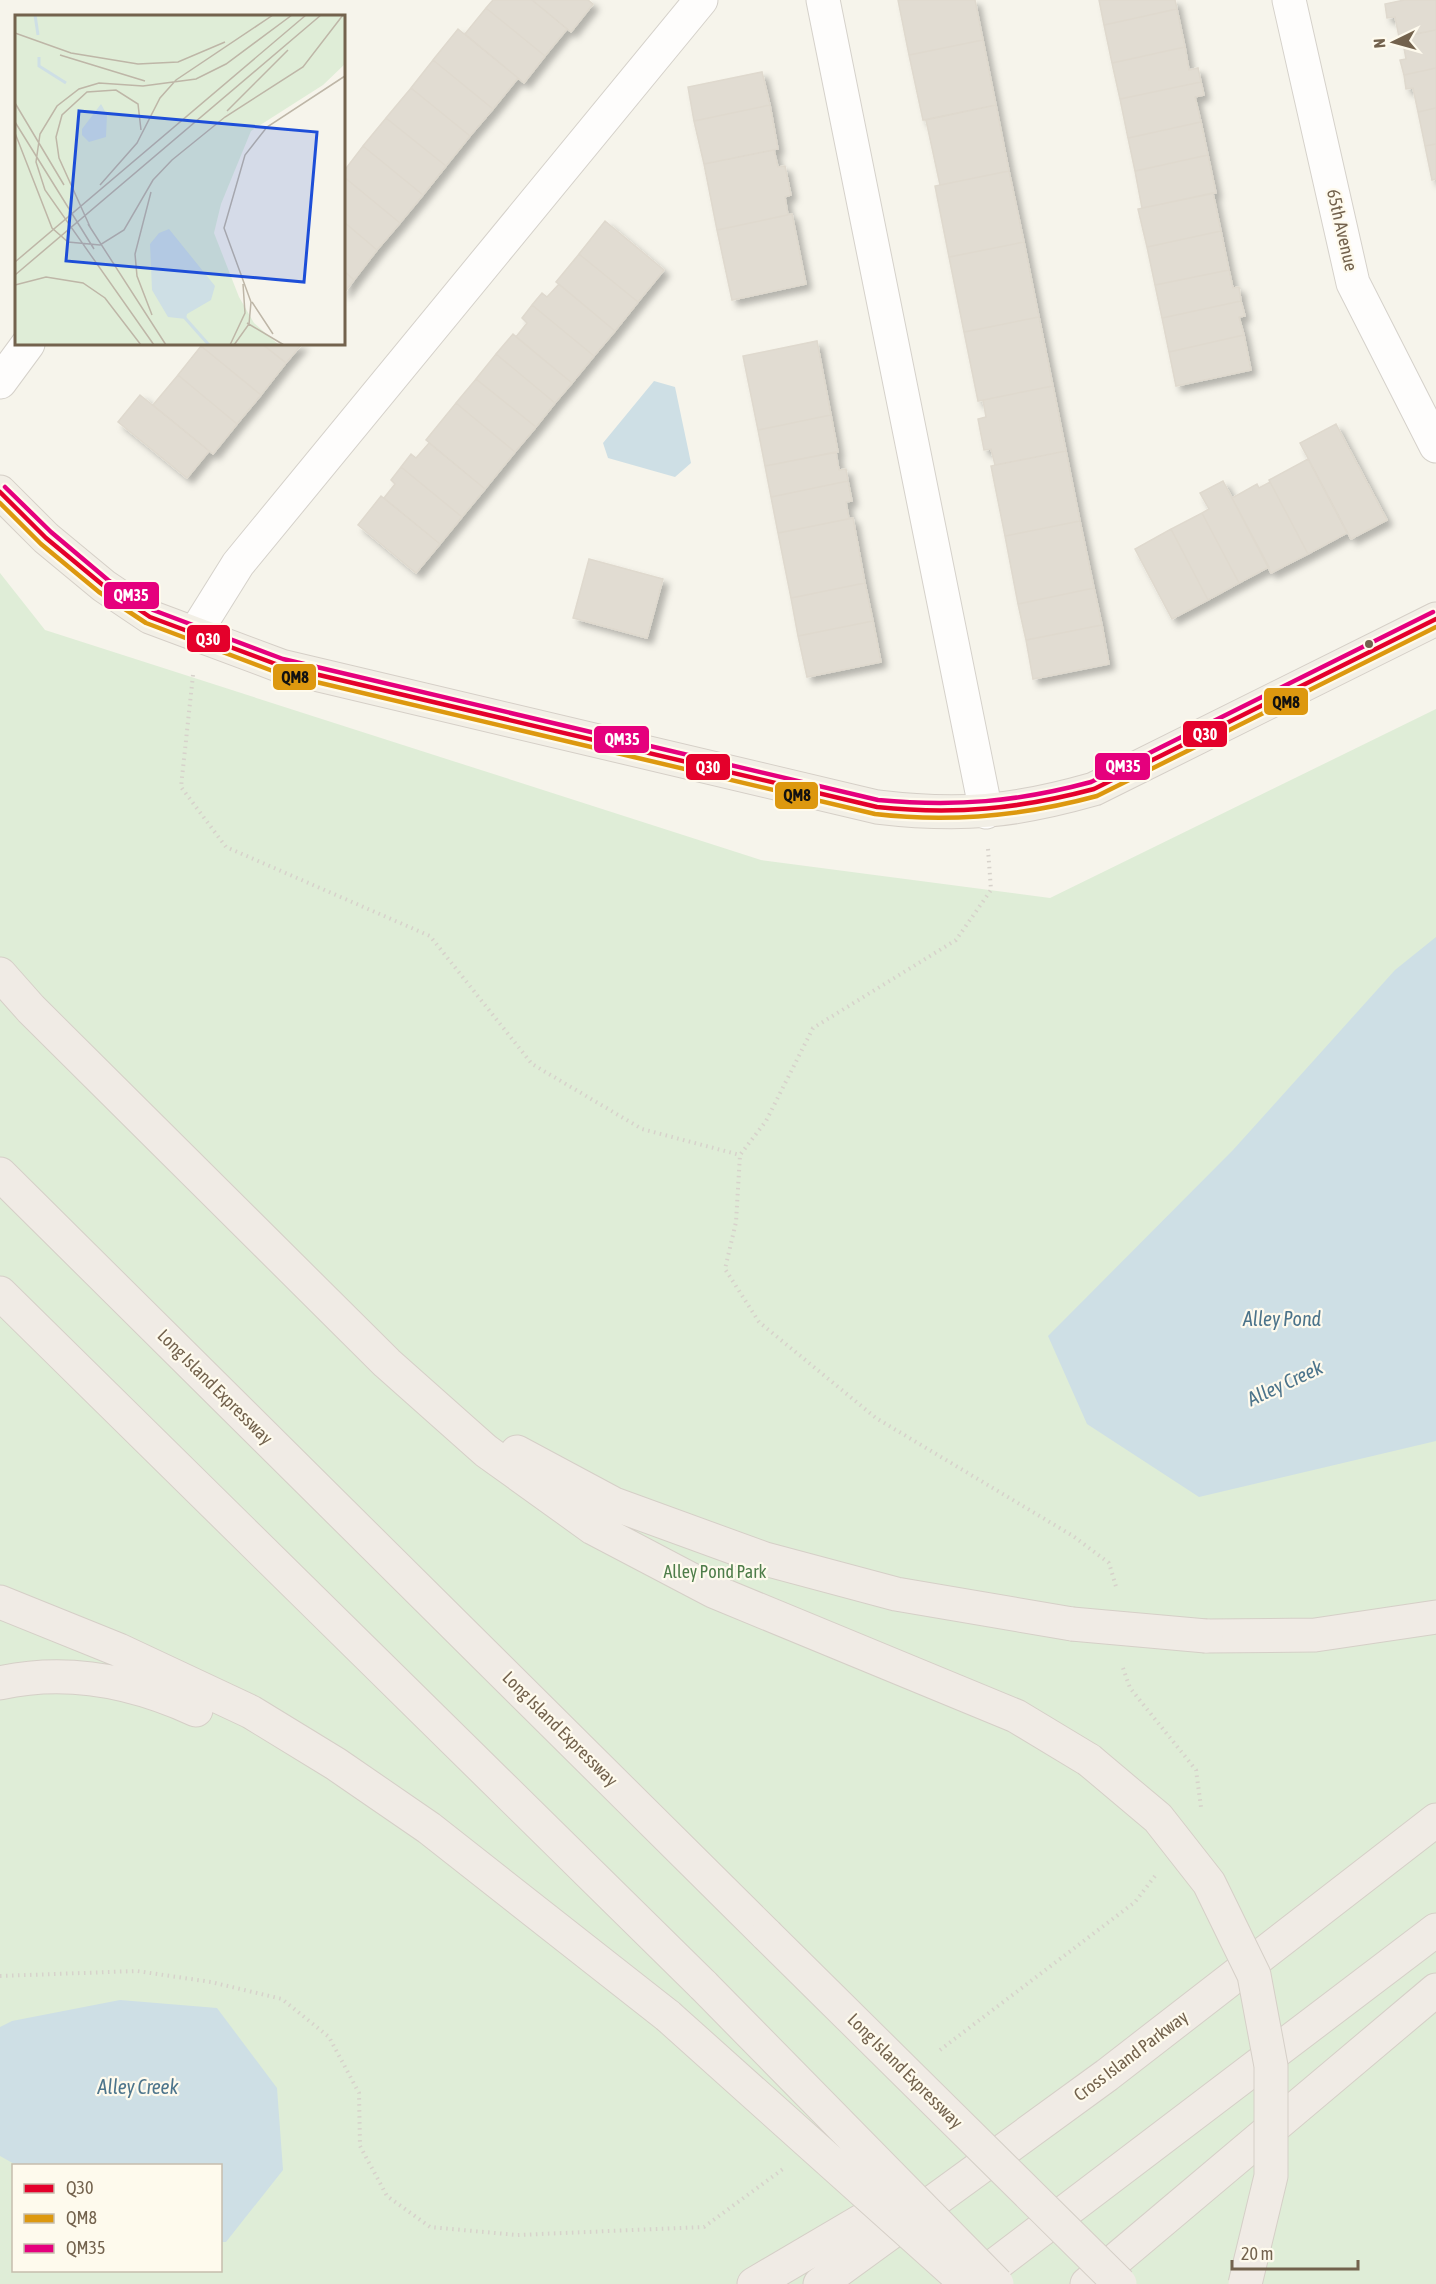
<svg xmlns="http://www.w3.org/2000/svg" width="1436" height="2284" viewBox="0 0 1436 2284" font-family="'Asap Condensed',sans-serif">
<style>
.park{fill:#dfedd7;fill-rule:evenodd}
.water{fill:#cedfe5}
.building{fill:#e1dcd2;stroke:#dfd9ce;stroke-width:1.5;filter:url(#shadow)}
.lines{fill:none;stroke-linecap:round;stroke-linejoin:round}
.minor-casing{stroke:#d5d1ca;stroke-width:35}
.major-casing{stroke:#d5cfc7;stroke-width:35}
.highway-casing{stroke:#d5cfc7;stroke-width:35}
.path{stroke:#d7d2cb;stroke-width:4;stroke-dasharray:1.5 4.5;stroke-linecap:butt}
.minor{stroke:#fefdfc;stroke-width:33}
.major{stroke:#f2efe6;stroke-width:33}
.highway{stroke:#f0ebe5;stroke-width:33}
.highway-bridge-casing{stroke:#d5cfc7;stroke-width:35;stroke-linecap:butt}
.highway-bridge{stroke:#f0ebe5;stroke-width:33}
.bus-1-casing{stroke:#fefaed;stroke-width:9}
.bus-2-casing{stroke:#fefaed;stroke-width:9}
.bus-3-casing{stroke:#fefaed;stroke-width:9}
.bus-1{stroke:#e4002b;stroke-width:4.5}
.bus-2{stroke:#dd980f;stroke-width:4.5}
.bus-3{stroke:#e5007d;stroke-width:4.5}
.bus-dot{fill:#73624d;stroke:#fefaed;stroke-width:2}
.labels{text-anchor:middle;stroke-width:4.5;stroke-linejoin:round;paint-order:stroke}
.street-label{font-size:18px;fill:#73624d;stroke:#fefaed}
.park-label{font-size:18px;fill:#4e7d49;stroke:#fefaed}
.water-label{font-size:20px;font-style:italic;fill:#4c748b;stroke:#fefaed}
.inset-river{fill:none;stroke:#cedfe5;stroke-width:3}
.inset-road{fill:none;stroke:#beb6a7;stroke-width:1.5}
.view{fill:#1d4ed8;fill-opacity:0.15;stroke:#1d4ed8;stroke-width:3}
.inset-edge{fill:none;stroke:#73624d;stroke-width:3}
.line-badge{stroke:#fefaed;stroke-width:2}
.badge-label{font-size:16px;text-anchor:middle;font-weight:bold;fill:#fff}
.pale-badge-label{font-size:16px;text-anchor:middle;font-weight:bold;fill:#111}
</style>
<defs>
<filter id="shadow"><feDropShadow dx="5.5" dy="5.5" stdDeviation="3" flood-color="#0004"/></filter>
</defs>
<rect width="100%" height="100%" fill="#f6f4eb"/>
<!-- park -->
<path class="park" d="M0,573L45,630L761,860L1050,898L1436,709V2284H0ZM14,2166H220V2270H14Z"/>
<!-- water -->
<path class="water" d="M654,381L675,387L691,463L675,477L608,458L603,443Z
M1436,937V1441L1199,1497L1087,1424L1048,1336L1233,1150L1395,970Z
M120,2000L217,2008L277,2088L283,2170L226,2242H221L220,2166H18L0,2156V2027L12,2021Z"/>
<!-- building -->
<path class="building" d="M493,0H532L567,29L545,56L486,8Z
M532,0H588L593,4L571,32Z
M898,0H975L983,40L909,55Z
M1099,0H1175L1177,9L1104,25Z
M1404,0H1436V30L1399,37L1395,17L1387,18L1385,4Z
M486,8L545,56L524,83L465,34Z
M1177,9L1185,47L1112,63L1104,25Z
M458,29L518,78L493,109L433,60Z
M1436,30V68L1404,75L1400,60L1406,59L1402,37Z
M983,40L996,105L923,120L909,55Z
M1185,47L1189,70L1198,68L1201,82L1120,99L1112,63Z
M433,60L493,109L470,136L411,88Z
M1436,68V108L1418,112L1413,88L1406,89L1404,75Z
M762,72L770,105L694,121L688,87Z
M1201,82L1204,95L1195,97L1201,122L1128,138L1120,99Z
M411,88L470,136L446,166L386,118Z
M770,105L778,149L704,164L694,121Z
M996,105L1009,171L940,185L926,120Z
M1436,108V144L1425,146L1418,112Z
M386,118L446,166L423,195L363,146Z
M1201,122L1208,155L1135,171L1128,138Z
M1436,144V179L1432,180L1425,146Z
M363,146L423,195L400,223L344,177V171Z
M774,150L778,167L785,166L791,195L785,197L788,215L717,230L704,164Z
M1208,155L1216,193L1142,208L1135,171Z
M1009,171L1024,242L949,257L935,186Z
M344,177L400,223L377,250L344,222Z
M1213,193L1221,231L1147,247L1138,209Z
M792,214L806,284L732,300L717,230Z
M605,221L664,270L638,302L579,254Z
M344,222L377,250L354,280L344,271Z
M1221,231L1229,270L1155,285L1147,247Z
M1024,242L1039,317L964,332L949,257Z
M579,254L638,302L615,331L556,282Z
M1229,270L1233,288L1239,287L1241,301L1162,318L1155,285Z
M344,271L354,280L344,293Z
M559,284L615,331L594,356L532,305L542,293L547,297Z
M1241,301L1245,316L1239,317L1244,335L1169,352L1162,318Z
M532,305L594,356L572,383L516,337L527,323L522,318Z
M1039,317L1053,386L978,401L964,332Z
M513,334L572,383L555,403L496,354Z
M1244,335L1251,370L1176,386L1169,352Z
M817,341L831,415L758,430L743,356Z
M203,344H262L286,363L261,395L201,346Z
M262,344H302L286,363Z
M201,346L261,395L237,424L178,375Z
M496,354L555,403L536,427L476,379Z
M178,375L237,424L213,454L153,405Z
M476,379L536,427L515,452L456,403Z
M1053,386L1066,451L995,465L991,449L984,450L978,419L986,417L983,400Z
M140,395L209,451L187,478L118,422Z
M456,403L515,452L485,489L426,440Z
M831,415L838,452L765,466L758,430Z
M1336,424L1387,520L1351,539L1300,443Z
M429,443L485,489L462,517L401,467L411,454L416,458Z
M1066,451L1080,521L1005,536L991,466Z
M836,452L839,470L846,469L848,481L771,497L765,466Z
M1308,459L1347,533L1308,554L1269,480Z
M401,467L462,517L440,544L384,498L395,484L391,480Z
M848,481L852,501L846,502L849,519L778,533L771,497Z
M1223,481L1269,567L1239,583L1202,513L1209,509L1200,493Z
M1270,482L1308,554L1271,573L1232,498L1257,484L1259,488Z
M381,496L440,544L416,573L358,525Z
M1202,513L1239,583L1208,600L1171,529Z
M853,518L865,583L791,598L778,533Z
M1080,521L1094,588L1018,604L1005,536Z
M1171,529L1208,600L1172,619L1135,549Z
M589,559L663,579L647,638L573,618Z
M865,583L873,621L798,636L791,598Z
M1094,588L1102,625L1026,640L1018,604Z
M873,621L881,662L807,677L798,636Z
M1102,625L1109,664L1033,679L1026,640Z"/>
<g class="lines">
<defs>
<path id="minor" d="M823,0L986,812
M1289,0L1353,283L1436,446
M0,382L28,344
M195,633L238,564L701,0"/>
<path id="major" d="M0,492L46,538L104,586L150,617L281,666L877,807C961,817 1013,812 1094,789L1436,619"/>
<path id="highway" d="M0,974L31,1009L387,1363L486,1451L593,1528L713,1591L1016,1716L1089,1760
M0,1174L767,1935
M0,1293L704,1986
M517,1452L614,1504L765,1559L896,1594L1072,1624
M0,1602L119,1650L251,1712L336,1764L429,1828L668,2016
M1206,1636L1315,1635L1436,1617
M0,1683C67,1668 135,1682 196,1710
M754,2284L907,2194
M820,2284L1107,2075L1436,1820
M970,2284L1436,1930
M1087,2284L1436,1990"/>
</defs>
<!-- minor casing -->
<use href="#minor" class="minor-casing"/>
<!-- major casing -->
<use href="#major" class="major-casing"/>
<!-- highway casing -->
<use href="#highway" class="highway-casing"/>
<!-- path -->
<path class="path" d="M193,675L181,787L226,847L430,936L532,1064L642,1129L740,1155
M988,849L991,890L956,940L813,1028L766,1121L740,1155L736,1222L725,1269L759,1322L876,1418L1073,1536L1109,1563L1117,1590
M1123,1668L1130,1688L1196,1770L1201,1807
M0,1976L137,1971L211,1982L282,1999L329,2037L359,2093L360,2146L387,2196L430,2227L517,2235L704,2227L783,2169
M940,2050L1135,1902L1155,1876"/>
<!-- minor -->
<use href="#minor" class="minor"/>
<!-- major -->
<use href="#major" class="major"/>
<!-- highway -->
<use href="#highway" class="highway"/>
<defs>
<path id="highway-bridge" d="M1072,1624L1206,1636
M1089,1760L1158,1818L1209,1883L1254,1975L1271,2066V2176L1245,2284
M767,1935L1120,2284
M704,1986L997,2284
M668,2016L967,2284"/>
</defs>
<!-- highway-bridge casing -->
<use href="#highway-bridge" class="highway-bridge-casing"/>
<!-- highway-bridge -->
<use href="#highway-bridge" class="highway-bridge"/>
<defs>
<path id="bus-1" d="M0,492L46,538L104,586L150,617L281,666L877,807C955,815 1019,809 1094,789L1436,619"/>
<path id="bus-2" d="M0,503L41,544L99,592L146,623L278,673L875,814C952,823 1023,816 1097,796L1436,627"/>
<path id="bus-3" d="M5,487L51,532L108,580L153,610L283,659L878,800C955,807 1017,802 1091,782L1433,612"/>
</defs>
<!-- bus-1 casing -->
<use href="#bus-1" class="bus-1-casing"/>
<!-- bus-2 casing -->
<use href="#bus-2" class="bus-2-casing"/>
<!-- bus-3 casing -->
<use href="#bus-3" class="bus-3-casing"/>
<!-- bus-1 -->
<use href="#bus-1" class="bus-1"/>
<!-- bus-2 -->
<use href="#bus-2" class="bus-2"/>
<!-- bus-3 -->
<use href="#bus-3" class="bus-3"/>
</g>
<!-- markers -->
<circle class="bus-dot" cx="1369" cy="644" r="5"/>
<g class="labels">
<!-- street labels -->
<g class="street-label">
<text transform="translate(1342 230) rotate(77)" y="6">65th Avenue</text>
<text transform="translate(215 1387) rotate(45)" y="6">Long Island Expressway</text>
<text transform="translate(560 1729) rotate(45)" y="6">Long Island Expressway</text>
<text transform="translate(1131 2056) rotate(-37)" y="6">Cross Island Parkway</text>
<text transform="translate(905 2071) rotate(45)" y="6">Long Island Expressway</text>
</g>
<!-- park labels -->
<g class="park-label">
<text x="715" y="1578">Alley Pond Park</text>
</g>
<!-- water labels -->
<g class="water-label">
<text x="1282" y="1326">Alley Pond</text>
<text transform="translate(1285 1383) rotate(-25)" y="7">Alley Creek</text>
<text x="138" y="2094">Alley Creek</text>
</g>
</g>
<!-- overview -->
<g transform="translate(15 15)">
<rect width="330" height="330" fill="#f6f4eb"/>
<path d="M0,0H330V49L308,70L236,116L206,189L199,218L224,282L239,308L264,330H0Z" fill="#dfedd7"/>
<path d="M86,89L92,100L91,122L74,127L67,120V114ZM154,214L200,271L196,285L172,299L171,304L153,302L137,275L135,229L144,218Z" fill="#cedfe5"/>
<path class="inset-river" d="M20,0L23,20M24,42V51L51,68M170,303L194,330"/>
<path class="inset-road" d="M0,18L56,38L123,49L163,47L210,27M45,40L130,66M0,88L49,170M212,96L273,35M0,107L79,234M0,118L37,213L53,227L85,230L109,215L138,165L157,145L210,102L288,52L328,0M85,170L122,128L145,83L161,65L258,0M136,177L120,239L122,261L137,300M73,209L151,330M76,214L44,143L41,122L47,100L72,77L101,75L123,89L126,115M0,247L291,0M0,260L306,0M0,270L31,262L68,268L90,283L126,330M237,287L258,319M232,308L269,330M139,330L30,175L21,147L25,119L42,91L64,74L84,68L128,71L181,64L211,49L277,0M215,330L230,298L228,269M219,330L234,309L236,287L209,213L230,140L252,112L330,61"/>
<path class="view" d="M64,96L302,117L289,267L51,246Z"/>
<rect width="330" height="330" class="inset-edge"/>
</g>
<g class="line-badge">
<rect x="103" y="581" width="57" height="29" rx="6" fill="#e5007d"/>
<rect x="186" y="624" width="45" height="29" rx="6" fill="#e4002b"/>
<rect x="272" y="663" width="45" height="28" rx="6" fill="#dd980f"/>
<rect x="1263" y="687" width="46" height="29" rx="6" fill="#dd980f"/>
<rect x="1182" y="720" width="46" height="28" rx="6" fill="#e4002b"/>
<rect x="593" y="725" width="57" height="29" rx="6" fill="#e5007d"/>
<rect x="1094" y="752" width="57" height="29" rx="6" fill="#e5007d"/>
<rect x="685" y="753" width="46" height="28" rx="6" fill="#e4002b"/>
<rect x="774" y="781" width="45" height="29" rx="6" fill="#dd980f"/>
</g>
<g class="badge-label">
<text x="131" y="601">QM35</text>
<text x="208" y="645">Q30</text>
<text x="1205" y="740">Q30</text>
<text x="622" y="745">QM35</text>
<text x="1123" y="772">QM35</text>
<text x="708" y="773">Q30</text>
</g>
<g class="pale-badge-label">
<text x="295" y="683">QM8</text>
<text x="1286" y="708">QM8</text>
<text x="797" y="801">QM8</text>
</g>
<!-- legend -->
<rect x="12" y="2164" width="210" height="108" fill="#fefaed" stroke="#c6bdad" stroke-width="1.5"/>
<rect x="24" y="2184" width="30" height="9" fill="#e4002b" stroke="#c6bdad" stroke-width="1.5"/>
<text x="66" y="2194" font-size="18" fill="#73624d">Q30</text>
<rect x="24" y="2214" width="30" height="9" fill="#dd980f" stroke="#c6bdad" stroke-width="1.5"/>
<text x="66" y="2224" font-size="18" fill="#73624d">QM8</text>
<rect x="24" y="2244" width="30" height="9" fill="#e5007d" stroke="#c6bdad" stroke-width="1.5"/>
<text x="66" y="2254" font-size="18" fill="#73624d">QM35</text>
<!-- north arrow -->
<g transform="translate(1394 42) rotate(265)" stroke="#fefaed" stroke-width="4.5" paint-order="stroke">
<path d="M0-4.5L10 22L0 15L-10 22Z" fill="#73624d"/>
<text y="-9" font-size="16" font-weight="bold" text-anchor="middle" fill="#73624d">N</text>
</g>
<!-- scale -->
<path d="M1232 2260v9h126v-9" fill="none" stroke="#73624d" stroke-width="3"/>
<text x="1241" y="2260" font-size="18" fill="#73624d" stroke="#fefaed" stroke-width="4.5" paint-order="stroke">20 m</text>
</svg>
